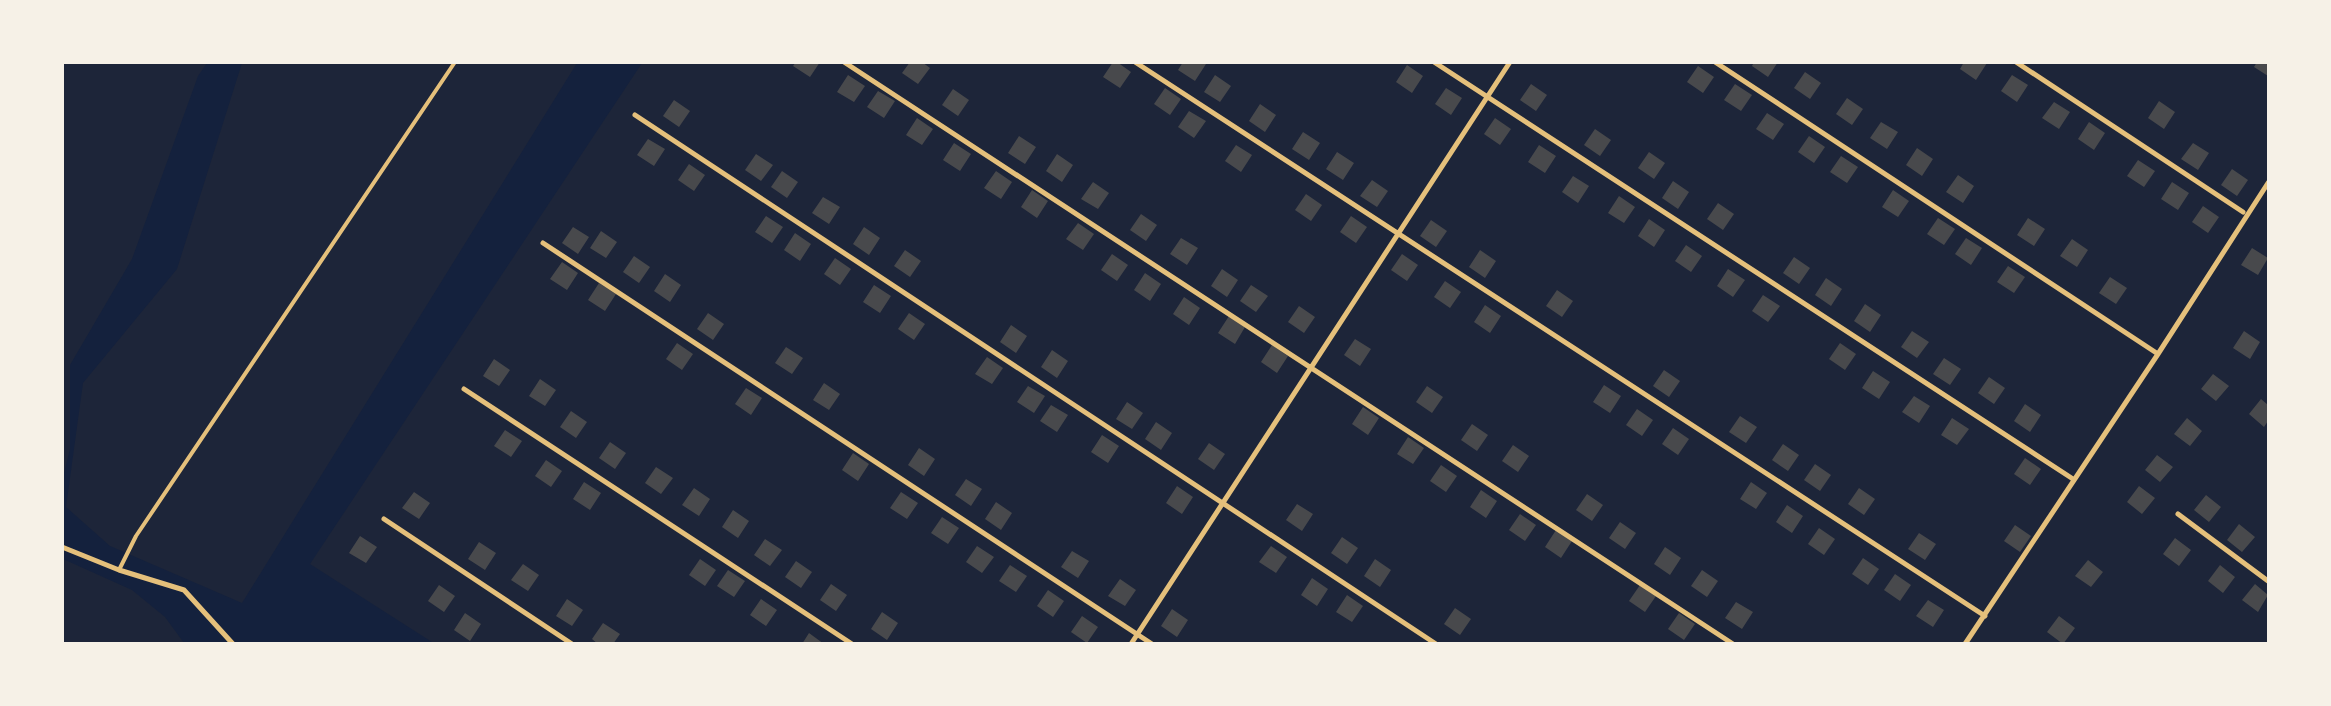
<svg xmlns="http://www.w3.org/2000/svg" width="2331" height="706" viewBox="0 0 2331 706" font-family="'IBM Plex Sans',sans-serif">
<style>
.green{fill:#1d2539}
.building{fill:#48494c}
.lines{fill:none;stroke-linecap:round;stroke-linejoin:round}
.service{stroke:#e5c07b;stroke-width:4}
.minor{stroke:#e5c07b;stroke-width:5}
</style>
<rect width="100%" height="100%" fill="#14213d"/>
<!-- green -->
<path class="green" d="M63,62L207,63L198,76L132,259L70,365V449L63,477Z
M242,63H577L242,603L110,546L66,507L83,383L177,269Z
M642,63H2268V643L435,644L310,564Z
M63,559L132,590L165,617L184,643H63Z"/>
<!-- building -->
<path class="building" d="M796,62H820L810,77L793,66Z
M910,62H922L930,68L918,84L902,73Z
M1113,62H1117L1131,72L1120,88L1103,77Z
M1183,62H1203L1206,64L1195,81L1178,70Z
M1754,62H1778L1768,77L1752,66Z
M1964,62H1986L1987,63L1976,80L1960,69Z
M2257,62H2268V76L2254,67Z
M1407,65L1423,76L1412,93L1396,82Z
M1698,66L1714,77L1703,93L1687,82Z
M1805,72L1821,83L1810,99L1794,88Z
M848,75L865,86L854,102L837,92Z
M1215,75L1231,86L1220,102L1204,92Z
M2012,75L2028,85L2017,102L2001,91Z
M1531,84L1547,95L1536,111L1520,100Z
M1735,84L1752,95L1741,111L1724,100Z
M1165,88L1181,99L1170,115L1154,104Z
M1446,88L1462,98L1451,115L1435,104Z
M953,89L969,100L958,116L942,105Z
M878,91L895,101L884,118L867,107Z
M1847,98L1863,109L1852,125L1836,114Z
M674,100L690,111L679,127L663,116Z
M2159,101L2175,112L2164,129L2148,118Z
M2054,102L2070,112L2059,129L2042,118Z
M1260,104L1276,115L1265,132L1249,121Z
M1189,111L1206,121L1194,138L1178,127Z
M1767,113L1784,124L1773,140L1756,129Z
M917,118L933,129L922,145L906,135Z
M1495,118L1511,129L1500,145L1484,134Z
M1881,122L1898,132L1887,149L1870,138Z
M2089,122L2105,133L2094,150L2078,139Z
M1595,129L1611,140L1600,156L1584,145Z
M1303,132L1320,143L1309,160L1292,149Z
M1019,136L1036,147L1025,164L1008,153Z
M1809,136L1825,147L1814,163L1798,152Z
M648,139L665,149L654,166L637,155Z
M954,143L971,154L960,171L943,160Z
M2193,143L2209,153L2198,170L2181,159Z
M1236,145L1252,155L1241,172L1225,161Z
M1539,145L1556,156L1545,173L1528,162Z
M1917,148L1933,159L1922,176L1906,165Z
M1337,152L1354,163L1343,180L1326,169Z
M1649,152L1665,163L1654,179L1638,168Z
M756,154L773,165L761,181L745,170Z
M1057,154L1073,165L1062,182L1046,171Z
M1841,156L1858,167L1847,183L1830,172Z
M2138,160L2155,171L2144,187L2127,176Z
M689,164L705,175L694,191L678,180Z
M2232,169L2248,180L2237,196L2221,185Z
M782,171L798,182L787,198L771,187Z
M996,171L1012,182L1001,199L984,188Z
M1958,175L1974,186L1963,203L1946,192Z
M1573,176L1589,186L1578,203L1562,192Z
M1372,180L1388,191L1377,207L1360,196Z
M1673,181L1689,192L1678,209L1662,198Z
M1093,182L1109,193L1098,209L1081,199Z
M2172,182L2189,193L2178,210L2161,199Z
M1032,190L1048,201L1037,218L1021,207Z
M1893,190L1909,201L1898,217L1882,207Z
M1306,194L1322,205L1311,221L1295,210Z
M1619,196L1635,207L1624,223L1608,213Z
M823,197L840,207L829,224L812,213Z
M1718,203L1734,214L1723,230L1707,219Z
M2203,206L2219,217L2208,233L2192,222Z
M1141,214L1157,225L1146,241L1130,230Z
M766,216L783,227L772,243L755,232Z
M1351,216L1367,227L1356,243L1340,232Z
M1938,218L1955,229L1944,245L1927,234Z
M2028,218L2045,229L2034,246L2017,235Z
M1649,219L1665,230L1654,247L1638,236Z
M1431,220L1447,231L1436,247L1420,236Z
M1078,223L1094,234L1083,250L1066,239Z
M573,227L589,237L578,254L562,243Z
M864,227L880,238L869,255L853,244Z
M601,231L617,242L606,258L590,248Z
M795,233L811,244L800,261L784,250Z
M1181,238L1198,248L1187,265L1170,254Z
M1966,238L1982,248L1971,265L1955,254Z
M2072,239L2088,250L2077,267L2060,256Z
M1686,245L1702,256L1691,272L1675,261Z
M2252,248L2268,258L2258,275L2241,265Z
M905,250L921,261L910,277L894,266Z
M1480,250L1496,261L1485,278L1469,267Z
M1112,254L1128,265L1117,281L1101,270Z
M1402,254L1418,265L1407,281L1391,270Z
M634,256L650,267L639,283L623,272Z
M1794,257L1810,268L1799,284L1783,273Z
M835,258L851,269L840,285L824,274Z
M562,262L578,273L567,290L550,279Z
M2008,266L2025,277L2014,293L1997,282Z
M1222,269L1238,280L1227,297L1211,286Z
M1728,269L1745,280L1733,297L1717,286Z
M1145,273L1161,284L1150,301L1134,290Z
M665,274L681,285L670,302L654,291Z
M2110,277L2127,288L2116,304L2099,293Z
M1826,278L1842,289L1831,306L1815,295Z
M1445,281L1461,292L1450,308L1434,297Z
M599,283L616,294L605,311L588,300Z
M874,285L891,296L880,313L863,302Z
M1251,285L1268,296L1256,312L1240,301Z
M1557,290L1573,301L1562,317L1546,306Z
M1763,295L1780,306L1768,322L1752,311Z
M1184,297L1200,308L1189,325L1173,314Z
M1865,304L1881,315L1870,332L1854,321Z
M1485,305L1501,316L1490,333L1474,322Z
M1299,306L1315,317L1304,333L1288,322Z
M708,313L724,324L713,340L697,329Z
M909,313L925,324L914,340L898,329Z
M1229,316L1245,327L1235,344L1218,333Z
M1011,325L1027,336L1016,353L1000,342Z
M1912,331L1929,342L1917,358L1901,347Z
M2244,331L2260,342L2250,359L2233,348Z
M1355,339L1371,349L1360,366L1344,355Z
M677,343L693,354L682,370L666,359Z
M1840,343L1856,354L1845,370L1829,359Z
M1272,345L1288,356L1277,373L1261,362Z
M786,347L803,358L792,374L775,363Z
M1052,350L1068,361L1057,378L1041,367Z
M987,357L1003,368L992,384L975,374Z
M1944,358L1961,369L1950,385L1933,374Z
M494,359L510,370L499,386L483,376Z
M1664,370L1680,381L1669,397L1653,386Z
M1873,371L1890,382L1879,399L1862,388Z
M2213,374L2229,386L2216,401L2201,389Z
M1989,377L2005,388L1994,404L1978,393Z
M540,379L556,390L545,406L529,396Z
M824,383L840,394L829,410L813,400Z
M1604,385L1621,396L1610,413L1593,402Z
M1028,386L1045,396L1034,413L1017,402Z
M1427,386L1443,397L1432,413L1416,402Z
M746,388L762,398L751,415L735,404Z
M1914,396L1930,406L1919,423L1902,412Z
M2261,399L2268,405V421L2264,427L2249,414Z
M1127,402L1143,413L1132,429L1116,419Z
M2025,404L2041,415L2030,432L2014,421Z
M1051,405L1068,415L1057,432L1040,421Z
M1363,407L1379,418L1368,435L1352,424Z
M1637,409L1653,420L1642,436L1626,425Z
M571,411L587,422L576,438L560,427Z
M1740,416L1757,427L1746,443L1729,432Z
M1952,418L1969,429L1957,445L1941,435Z
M2187,418L2202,431L2190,446L2174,434Z
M1156,422L1172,433L1161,450L1145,439Z
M1472,424L1488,435L1477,451L1461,440Z
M1673,428L1689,439L1678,455L1662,444Z
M505,430L522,441L511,457L494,446Z
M1102,435L1119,446L1108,463L1091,452Z
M1408,437L1424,448L1413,464L1397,454Z
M610,442L626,453L615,469L599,458Z
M1209,443L1225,454L1214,470L1198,459Z
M1783,444L1799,455L1788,471L1772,460Z
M1513,445L1529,456L1518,472L1502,461Z
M919,448L935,459L924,476L908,465Z
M853,453L869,464L858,481L842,470Z
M2157,455L2173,467L2160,482L2145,470Z
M2025,458L2041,469L2030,485L2014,474Z
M546,460L562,471L551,487L535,476Z
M1815,464L1831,475L1820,491L1804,480Z
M1441,465L1457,476L1446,492L1430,481Z
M656,467L673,478L661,494L645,483Z
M966,479L982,489L971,506L955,495Z
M584,482L601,493L590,510L573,499Z
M1751,482L1767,493L1756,509L1740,499Z
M1177,486L1193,497L1182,514L1166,503Z
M2139,486L2155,498L2142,514L2127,502Z
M694,488L710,499L699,516L682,505Z
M1859,488L1875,499L1864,515L1848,504Z
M1481,490L1497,501L1486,518L1470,507Z
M414,492L430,503L419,519L402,508Z
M901,492L918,503L907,519L890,508Z
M1587,494L1603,505L1592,521L1576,510Z
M2206,495L2221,507L2209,522L2194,510Z
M996,502L1012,513L1001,530L985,519Z
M1297,504L1313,514L1302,531L1286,520Z
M1787,505L1803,516L1792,533L1776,522Z
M733,510L749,521L738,538L722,527Z
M1520,514L1536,525L1525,541L1509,530Z
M942,517L959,528L948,544L931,533Z
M1620,522L1636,533L1625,549L1609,538Z
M2239,524L2255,537L2242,552L2227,540Z
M2015,525L2031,536L2020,552L2004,541Z
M1819,528L1835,539L1824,555L1808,544Z
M1556,530L1572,541L1561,558L1545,547Z
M1919,533L1936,544L1925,560L1908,549Z
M360,536L377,547L366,563L349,553Z
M1342,537L1358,548L1347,564L1331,553Z
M2175,538L2191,550L2179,566L2163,554Z
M765,539L782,550L770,566L754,555Z
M479,542L496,553L485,570L468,559Z
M977,546L994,557L982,573L966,562Z
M1271,546L1287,557L1276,573L1259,562Z
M1665,547L1681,558L1670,575L1654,564Z
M1072,551L1089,561L1078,578L1061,567Z
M1863,558L1879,569L1868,585L1852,574Z
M700,559L716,570L705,586L689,575Z
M1375,559L1391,570L1380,587L1364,576Z
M2088,560L2103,572L2091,587L2075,576Z
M796,561L812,572L801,588L785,577Z
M523,564L539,575L528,591L511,580Z
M1010,565L1027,576L1016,592L999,581Z
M2220,565L2235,577L2223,593L2208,581Z
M728,570L745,581L734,597L717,586Z
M1702,570L1718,581L1707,597L1691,586Z
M1895,574L1911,585L1900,601L1884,590Z
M1312,578L1328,589L1317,606L1301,595Z
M1120,579L1136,590L1125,606L1108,596Z
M831,584L847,595L836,611L820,600Z
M2255,584L2268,595L2258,612L2242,600Z
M439,585L455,596L444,612L428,601Z
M1640,585L1656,596L1645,612L1629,601Z
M1048,590L1064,601L1053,617L1037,606Z
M1347,595L1363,606L1352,622L1336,612Z
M567,599L583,610L572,626L556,616Z
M761,599L777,610L766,626L750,615Z
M1928,600L1944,610L1933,627L1916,616Z
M1736,602L1753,612L1742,629L1725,618Z
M1455,608L1471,619L1460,635L1444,624Z
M1172,609L1188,620L1177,637L1161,626Z
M882,612L898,623L887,640L871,629Z
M465,613L481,624L470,641L454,630Z
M1679,613L1695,624L1684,640L1668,629Z
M1082,616L1098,627L1087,643L1071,632Z
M2059,616L2075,628L2063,644L2047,632Z
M603,623L620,634L613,644H598L592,639Z
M809,633L824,644H802Z"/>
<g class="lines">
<!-- service -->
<path class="service" d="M119,570L136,536L455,62"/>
<!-- minor -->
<path class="minor" d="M844,62L1733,644
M1135,62L1985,616
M1434,62L2073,479
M1715,62L2158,354
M2016,62L2243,212
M635,115L1436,644
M543,243L1152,644
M464,389L852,644
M2178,514L2268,581
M384,519L572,644
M62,547L119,570L184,590L233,644
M1131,644L1510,62
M1965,644L2158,354L2268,183"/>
</g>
<!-- border -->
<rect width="2331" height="706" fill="none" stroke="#f6f1e7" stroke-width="128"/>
</svg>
